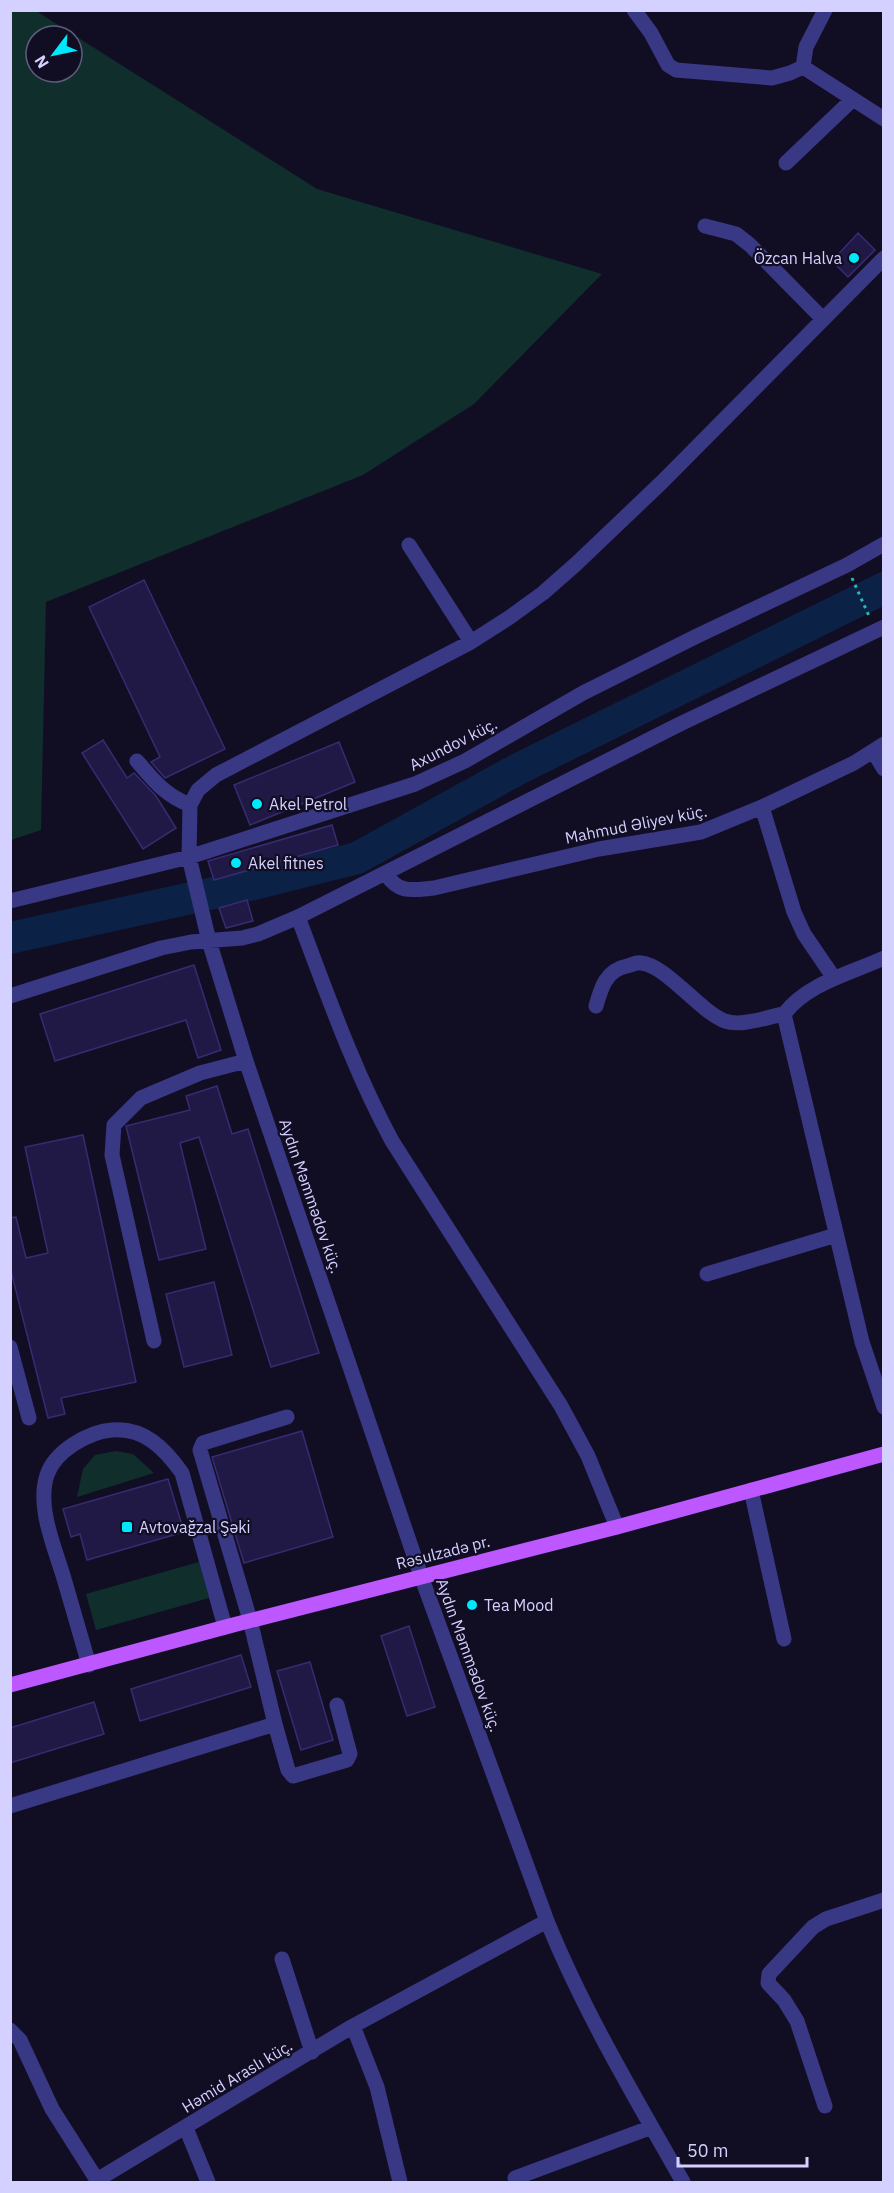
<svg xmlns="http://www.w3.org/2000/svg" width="894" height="2193" viewBox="0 0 894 2193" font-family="'IBM Plex Sans',sans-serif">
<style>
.green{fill:#102e2c;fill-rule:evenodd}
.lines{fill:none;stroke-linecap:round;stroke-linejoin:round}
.river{stroke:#0b2246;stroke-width:32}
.building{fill:#211945;stroke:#372b71;stroke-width:1.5}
.path{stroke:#2cb7ac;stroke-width:3;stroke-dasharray:3 4.5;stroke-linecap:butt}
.minor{stroke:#393884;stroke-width:15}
.major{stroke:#bd57ff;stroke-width:15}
.poi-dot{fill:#00e8fb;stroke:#110e24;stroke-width:2}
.labels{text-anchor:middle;stroke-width:4.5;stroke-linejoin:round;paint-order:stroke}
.poi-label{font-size:16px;fill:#d4d0ff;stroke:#110e24;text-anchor:start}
.street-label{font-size:16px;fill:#d4d0ff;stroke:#110e24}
</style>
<rect width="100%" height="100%" fill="#110e24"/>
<!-- green -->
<path class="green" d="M10,11H36L317,189L602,274L474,404L363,475L46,602L41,830L11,840ZM36,36H72V72H36Z
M116,1451L133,1454L154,1473L77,1497L83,1469L95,1455Z
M199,1562L209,1598L96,1630L86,1594Z"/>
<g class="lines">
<!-- river -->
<path class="river" d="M10,938L254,884L357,858L518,769L884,588"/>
</g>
<!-- building -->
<path class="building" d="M858,233L875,250L848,277L832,261Z
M144,580L225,749L165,778L151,762L160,757L89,607Z
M103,740L127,778L134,773L156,796L176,828L143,849L82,753Z
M339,742L355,782L250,825L234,785Z
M332,825L338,845L214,880L208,861Z
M247,900L253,921L226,928L219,908Z
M194,965L221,1050L198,1058L186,1020L55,1061L40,1014Z
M217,1086L232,1134L248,1129L319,1353L271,1367L199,1137L180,1143L206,1249L159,1260L126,1126L190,1110L186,1096Z
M83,1135L136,1382L61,1398L65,1414L48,1418L10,1267V1218L16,1217L26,1258L48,1253L25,1147Z
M214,1282L232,1355L184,1367L166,1294Z
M302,1431L333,1537L244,1563L212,1457Z
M168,1479L184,1532L87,1560L80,1534L71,1537L63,1509Z
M409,1626L435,1707L407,1716L381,1636Z
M241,1655L251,1687L140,1721L131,1689Z
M310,1662L333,1740L301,1750L277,1671Z
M94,1702L104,1734L10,1763V1728Z"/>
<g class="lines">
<!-- path -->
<path class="path" d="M852,578L869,616"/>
<!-- minor -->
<path class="minor" d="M634,10L651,33L668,65L676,70L772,78L790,73L803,67
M825,10L806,47L803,67L884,119
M786,163L853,99
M705,226L736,234L750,245L823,319
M409,545L471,642
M873,751L884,769
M137,761C154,781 165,795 190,805
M762,807L794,912L804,934L834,978
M386,874C399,894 412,890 434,888L599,849L701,832L762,807L854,763L884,744
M10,901L189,857L415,784L465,761L583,693L697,636L847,565L884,544
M298,917C327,993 353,1069 392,1141L561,1406L588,1456L617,1527
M10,996L161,948L191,942L242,938L258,934L298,917L680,724L884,627
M596,1006C601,988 606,970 627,966C631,965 637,962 641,963C666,965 699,1011 725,1021C741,1027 767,1017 784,1014
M784,1014L862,1342L884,1407
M784,1014C808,983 849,974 884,958
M707,1274L836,1235
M154,1341L112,1155L114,1125L141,1098L200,1073L246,1061
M10,1347L29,1418
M751,1490L784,1639
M89,1665C81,1637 73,1610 65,1582C56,1550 36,1508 47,1475C55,1451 88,1432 112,1430C144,1427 165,1449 182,1473L225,1627
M275,1724L288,1770L293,1776L347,1760L350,1754L337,1705
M10,1806L275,1724L250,1620L200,1450L203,1443L287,1417
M282,1959L312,2052
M353,2026L377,2087L400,2182
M10,2030L20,2040L52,2109L97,2180L353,2026L547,1921
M825,2106L797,2021L784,2000L768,1983L769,1974L813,1927L826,1919L884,1900
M186,2128L208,2182
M515,2178L652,2127
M683,2182C635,2097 584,2012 547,1921L421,1576L246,1061L209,941L189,857L190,805L198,790L216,775L471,642L510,617L543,593L576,564L662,482L884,258"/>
<!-- major -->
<path class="major" d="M10,1685L233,1625L617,1527L884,1454"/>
</g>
<!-- markers -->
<g class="poi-dot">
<circle cx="854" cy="258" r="6"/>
<circle cx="257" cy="804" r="6"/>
<circle cx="236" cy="863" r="6"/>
<rect x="121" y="1521" width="12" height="12" rx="3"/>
<circle cx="472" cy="1605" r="6"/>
</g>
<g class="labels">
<!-- poi labels -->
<g class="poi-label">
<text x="842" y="264" text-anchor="end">Özcan Halva</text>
<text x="269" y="810">Akel Petrol</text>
<text x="248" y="869">Akel fitnes</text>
<text x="139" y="1533">Avtovağzal Şəki</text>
<text x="484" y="1611">Tea Mood</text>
</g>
<!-- street labels -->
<g class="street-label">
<text transform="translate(453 744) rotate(-27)" y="6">Axundov küç.</text>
<text transform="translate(636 824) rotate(-11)" y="6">Mahmud Əliyev küç.</text>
<text transform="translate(311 1196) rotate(71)" y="6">Aydın Məmmədov küç.</text>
<text transform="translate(443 1552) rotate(-14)" y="6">Rəsulzadə pr.</text>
<text transform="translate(469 1655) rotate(70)" y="6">Aydın Məmmədov küç.</text>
<text transform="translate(237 2076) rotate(-31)" y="6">Həmid Araslı küç.</text>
</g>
</g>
<!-- border -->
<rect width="894" height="2193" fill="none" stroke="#d4d0ff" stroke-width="24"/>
<!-- north arrow -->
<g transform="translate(54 54) rotate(238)"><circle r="28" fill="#110e24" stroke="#5f5c7c" stroke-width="1.5"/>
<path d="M0-4.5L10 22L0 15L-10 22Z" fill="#00e8fb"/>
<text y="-9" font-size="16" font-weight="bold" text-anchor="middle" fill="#d4d0ff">N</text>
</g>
<!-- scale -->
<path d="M678 2157v9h129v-9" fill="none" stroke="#d4d0ff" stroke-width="3"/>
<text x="687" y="2157" font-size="18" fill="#d4d0ff" stroke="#110e24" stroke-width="4.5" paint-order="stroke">50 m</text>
</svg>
